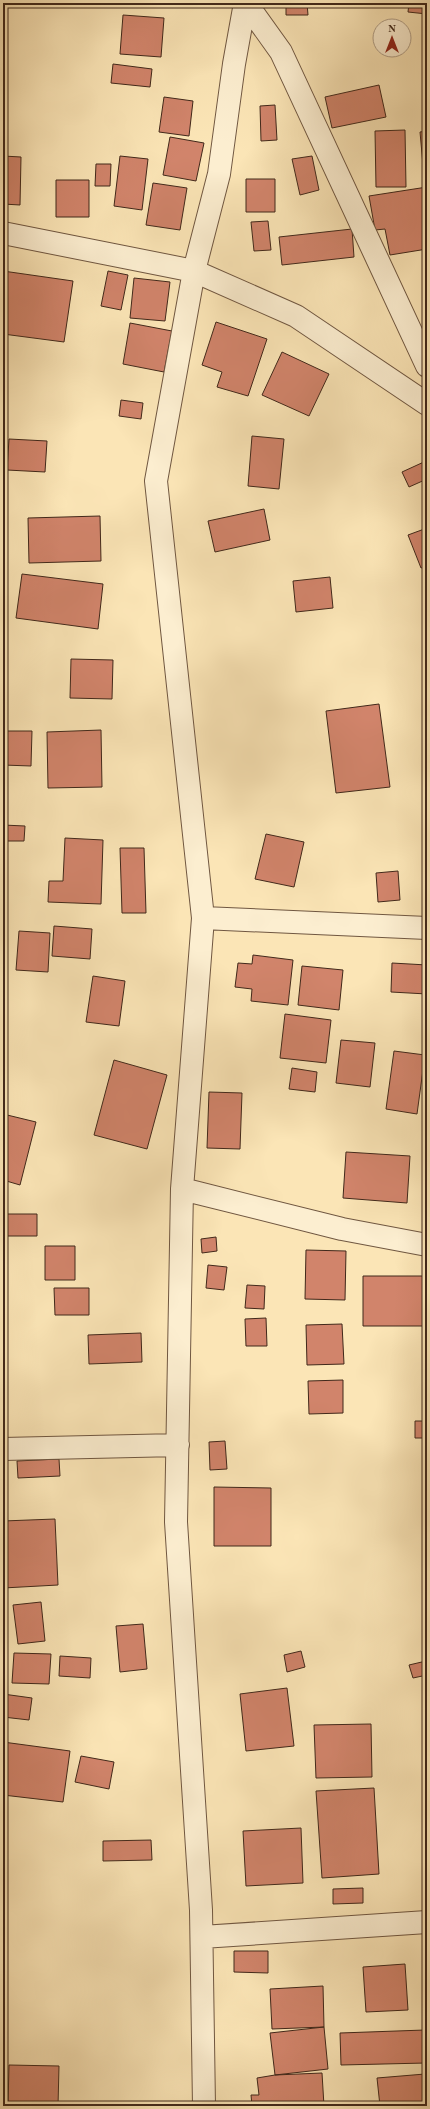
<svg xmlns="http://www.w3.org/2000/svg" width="430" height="2109" viewBox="0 0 430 2109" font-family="'Old Standard TT',serif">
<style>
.building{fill:#d1846b;stroke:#41281a}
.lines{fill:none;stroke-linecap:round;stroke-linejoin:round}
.minor-casing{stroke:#705741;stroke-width:24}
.minor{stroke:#fceed0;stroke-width:22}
</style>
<rect width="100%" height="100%" fill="#fbe5b6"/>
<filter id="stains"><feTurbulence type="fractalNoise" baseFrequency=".005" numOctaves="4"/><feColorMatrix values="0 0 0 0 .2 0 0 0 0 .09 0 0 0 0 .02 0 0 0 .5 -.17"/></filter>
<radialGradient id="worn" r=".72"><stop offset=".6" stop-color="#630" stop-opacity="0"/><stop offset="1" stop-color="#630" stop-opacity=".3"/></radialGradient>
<!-- building -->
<path class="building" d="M286,3H307L308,15H286Z
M409,3H427V14L408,12Z
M123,15L164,18L161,57L120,54Z
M113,64L152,69L150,87L111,83Z
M379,85L386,117L332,128L325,97Z
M164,97L193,101L189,136L159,132Z
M275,105L277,140L261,141L260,106Z
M405,130L406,187H376L375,131Z
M427,131V175L424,176L420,132Z
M170,137L204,143L196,181L163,175Z
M3,156L21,157L20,205L3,204Z
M120,156L148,159L142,210L114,206Z
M312,156L319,190L300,195L292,159Z
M96,164H111L110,186H95Z
M246,179H275V212H246Z
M56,180H89V217H56Z
M153,183L187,188L180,230L146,225Z
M427,187V249L390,255L385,229L375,230L369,196Z
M268,221L271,250L254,251L251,222Z
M352,229L354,257L282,265L279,237Z
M3,271L73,281L64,342L3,334Z
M108,271L128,275L121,310L101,306Z
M134,278L170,282L165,321L130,318Z
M216,322L267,339L248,396L217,387L222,372L202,365Z
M130,323L172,331L164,372L123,364Z
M282,352L329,374L309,416L262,395Z
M3,369L5,370L3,393Z
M121,400L143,403L141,419L119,416Z
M252,436L284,439L279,489L248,486Z
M9,439L47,441L45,472L7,470Z
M426,461L427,479L409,487L402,472Z
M264,509L270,540L215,552L208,521Z
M100,516L101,561L29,563L28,518Z
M427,528V566L421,568L408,535Z
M22,574L103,584L98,629L16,618Z
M330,577L333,608L296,612L293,581Z
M71,659L113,660L112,699L70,698Z
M379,704L390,787L336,793L326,711Z
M101,730L102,787L48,788L47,732Z
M3,731H32L31,766L3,765Z
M3,825L25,826L24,841H3Z
M266,834L304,842L294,887L255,879Z
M65,838L103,840L101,904L48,902L49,881H63Z
M120,848H144L146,913H122Z
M398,871L400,900L378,902L376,873Z
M54,926L92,929L90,959L52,956Z
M19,931L50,933L48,972L16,970Z
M253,955L293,960L288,1005L251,1001L252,989L235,987L238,963L252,964Z
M392,963L427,965V994L391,992Z
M302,966L343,970L339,1010L298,1005Z
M93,976L125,981L119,1026L86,1022Z
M285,1014L331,1020L326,1063L280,1058Z
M341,1040L375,1043L370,1087L336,1083Z
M394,1051L425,1055L417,1114L386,1109Z
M114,1060L167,1075L147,1149L94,1135Z
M292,1068L317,1072L315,1092L289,1089Z
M209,1092L242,1093L240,1149L207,1148Z
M3,1114L36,1122L20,1185L3,1180Z
M346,1152L410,1156L407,1203L343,1198Z
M3,1214H37V1236H3Z
M216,1237L217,1251L202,1253L201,1239Z
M45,1246H75V1280H45Z
M306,1250L346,1251L345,1300L305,1299Z
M208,1265L227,1267L224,1290L206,1288Z
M363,1276H427V1326H363Z
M247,1285L265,1286L264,1309L245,1308Z
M54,1288H89V1315H55Z
M266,1318L267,1346H246L245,1319Z
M342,1324L344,1364L307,1365L306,1325Z
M141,1333L142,1362L89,1364L88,1335Z
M343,1380V1413L309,1414L308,1381Z
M415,1421H427V1438H415Z
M225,1441L227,1469L210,1470L209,1442Z
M59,1459L60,1476L18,1478L17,1461Z
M214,1487L271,1488V1546H214Z
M55,1519L58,1585L3,1588V1521Z
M41,1602L45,1641L18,1644L13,1605Z
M143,1624L147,1669L120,1672L116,1626Z
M301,1651L305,1667L287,1672L284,1655Z
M14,1653L51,1654L49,1684L12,1683Z
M60,1656L91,1658L90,1678L59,1676Z
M426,1661L427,1675L413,1678L409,1665Z
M287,1688L294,1746L246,1751L240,1694Z
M3,1694L32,1698L29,1720L3,1717Z
M371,1724L372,1777L316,1778L314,1725Z
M3,1742L70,1751L63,1802L3,1795Z
M81,1756L114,1762L109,1789L75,1782Z
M374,1788L379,1874L322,1878L316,1791Z
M301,1828L303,1883L246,1886L243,1831Z
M151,1840L152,1860L103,1861V1841Z
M363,1888V1903L333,1904V1889Z
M234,1951H268V1973L234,1972Z
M405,1964L408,2010L366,2012L363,1967Z
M323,1986L324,2027L272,2029L270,1989Z
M324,2027L328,2069L275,2075L270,2033Z
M425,2030L426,2063L341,2065L340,2033Z
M9,2065L59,2066L58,2106H8Z
M322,2073L324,2106H252L251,2095H259L257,2078L275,2075Z
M425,2074L427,2106H380L377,2078Z"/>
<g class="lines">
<defs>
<path id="minor" d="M245,3L234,64L219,174L194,271L156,481L203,918L427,928
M246,3L281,52L427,366
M3,233L194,271L296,316L427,404
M182,1189L203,918
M3,1449L178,1445
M202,1937L427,1922
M204,2106L201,1910L176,1522L182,1189L342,1229L427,1245"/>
</defs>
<!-- minor casing -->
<use href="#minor" class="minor-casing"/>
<!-- minor -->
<use href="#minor" class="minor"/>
</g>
<!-- margin -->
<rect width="430" height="2109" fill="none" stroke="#fbe5b6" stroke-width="16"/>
<rect x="4" y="4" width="422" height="2101" fill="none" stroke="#41281a" stroke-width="2"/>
<rect x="8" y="8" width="414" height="2093" fill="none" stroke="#41281a"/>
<!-- north arrow -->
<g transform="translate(392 38)"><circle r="19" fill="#fceed0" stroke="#b19f87"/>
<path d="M0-3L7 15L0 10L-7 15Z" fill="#8f2418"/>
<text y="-6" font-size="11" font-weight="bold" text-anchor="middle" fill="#41281a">N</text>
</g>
<rect width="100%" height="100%" filter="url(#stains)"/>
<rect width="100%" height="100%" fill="url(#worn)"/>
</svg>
